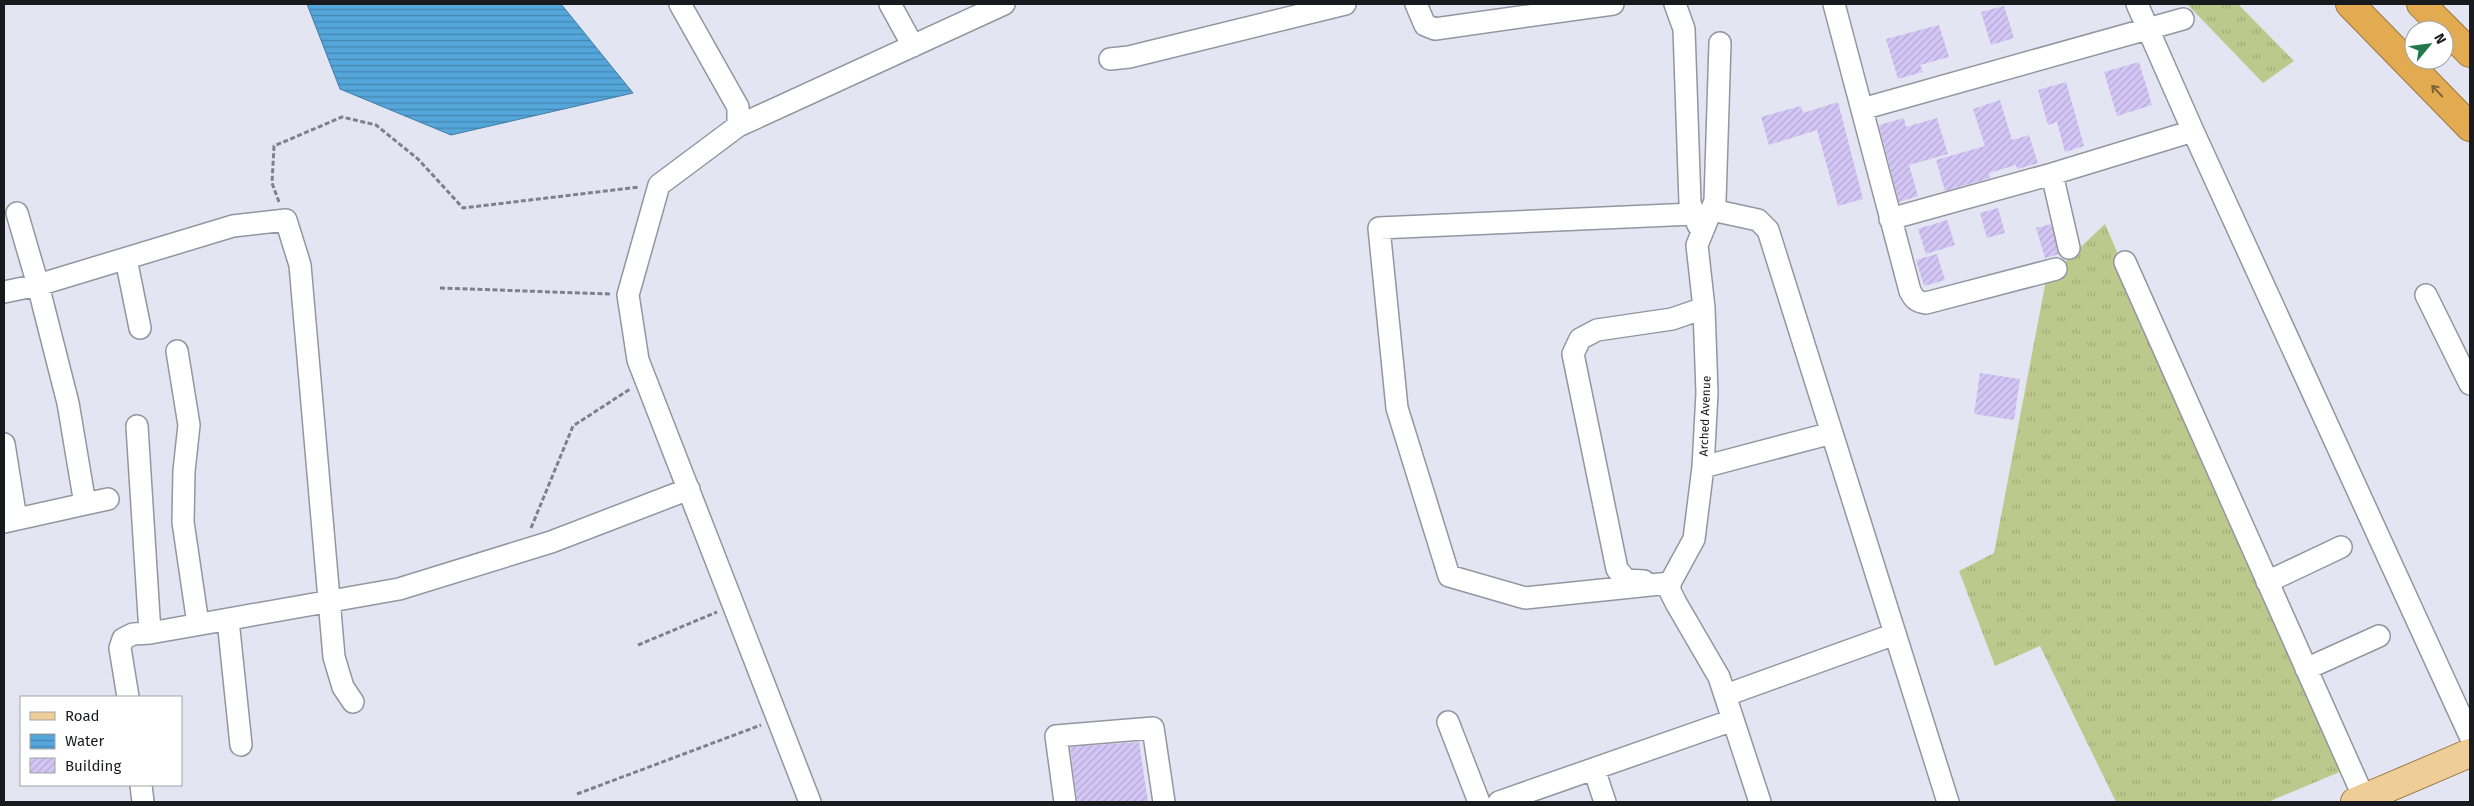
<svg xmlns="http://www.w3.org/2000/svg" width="2474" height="806" viewBox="0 0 2474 806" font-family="'Fira Sans',sans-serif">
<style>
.grass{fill:url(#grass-tufts)}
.water{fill:url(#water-rules);stroke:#427ca2}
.building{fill:url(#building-hatch)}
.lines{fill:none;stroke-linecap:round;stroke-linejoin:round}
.minor-casing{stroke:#9396a0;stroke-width:24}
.major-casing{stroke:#9c783f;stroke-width:30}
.highway-casing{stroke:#9c783f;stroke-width:30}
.path{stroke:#7f8189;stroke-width:3;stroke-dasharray:5 2.5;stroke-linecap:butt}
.minor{stroke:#fff;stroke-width:21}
.major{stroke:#eecd97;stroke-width:28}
.highway{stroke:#e2ab51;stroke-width:28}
.oneway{stroke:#7e6238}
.labels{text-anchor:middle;stroke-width:4;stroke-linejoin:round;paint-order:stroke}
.street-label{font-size:12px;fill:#191a1e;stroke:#fff}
</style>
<defs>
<pattern id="grass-tufts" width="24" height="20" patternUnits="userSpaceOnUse" patternTransform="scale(1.25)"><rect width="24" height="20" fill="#bdc98c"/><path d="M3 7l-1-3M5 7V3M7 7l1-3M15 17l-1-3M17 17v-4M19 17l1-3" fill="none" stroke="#a2ac78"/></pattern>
<pattern id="water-rules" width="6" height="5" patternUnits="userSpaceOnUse" patternTransform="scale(1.25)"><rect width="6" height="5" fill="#54a6db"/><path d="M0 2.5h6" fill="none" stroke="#4586b1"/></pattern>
<pattern id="building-hatch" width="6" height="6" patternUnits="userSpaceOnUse" patternTransform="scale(1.25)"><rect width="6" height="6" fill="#d3c5f5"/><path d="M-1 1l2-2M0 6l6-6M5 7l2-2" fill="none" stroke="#b5a9d2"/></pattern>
</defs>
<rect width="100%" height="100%" fill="#e3e6f2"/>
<!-- grass -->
<path class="grass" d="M2187,4H2238L2294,61L2263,83Z
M2105,224L2342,771L2268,802H2116L2040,646L1995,666L1959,571L1994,553L2046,280Z"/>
<!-- water -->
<path class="water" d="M307,4H561L633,93L451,135L340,89Z"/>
<!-- building -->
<path class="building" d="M2004,6L2014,38L1991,45L1981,12Z
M1939,25L1949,57L1920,65L1923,72L1898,79L1886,39Z
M2139,62L2152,105L2117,116L2104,72Z
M2066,82L2084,146L2065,152L2057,122L2048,125L2038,90Z
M2000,100L2012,140L2029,135L2038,163L2017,169L2016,165L1989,173L1990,178L1945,191L1936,160L1985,146L1973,109Z
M1838,102L1863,199L1838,206L1817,130L1769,145L1761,117L1801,106L1803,113Z
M1904,118L1906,127L1937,118L1948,154L1909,165L1918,196L1899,202L1879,125Z
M1998,208L2005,233L1987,238L1980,213Z
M1947,220L1955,245L1926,254L1918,229Z
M2051,224L2059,254L2045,258L2036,228Z
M1937,254L1945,280L1924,286L1916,260Z
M1980,373L2020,379L2014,420L1974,414Z
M1139,742L1148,802H1077L1070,747Z"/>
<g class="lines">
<defs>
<path id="minor" d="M680,4L738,107V126L659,185L628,295L638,360L810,802
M890,4L913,46
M1416,4L1425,25L1435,29L1613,4
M1675,4L1684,29L1690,203L1698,225
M1834,4L1910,291C1914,299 1917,302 1926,303L2056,269
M2137,4L2193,131L2470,736
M1720,43L1715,201L1697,245L1704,308L1707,393L1703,467L1694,539L1670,583V591L1676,603L1719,677L1760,802
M1110,59L1129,57L1345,4
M1862,109L2183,19
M738,126L1004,4
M2052,174L2069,248
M1712,210L1758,220L1768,230L1948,802
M17,213L38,285L233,226L286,220L300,265L334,657L343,687L353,702
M1890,219L2052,174L2193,131
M126,259L140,328
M2125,262L2364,798
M4,292L38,285L68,403L85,504L4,522
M2426,295L2470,384
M177,351L189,425L184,471L183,522L198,624
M137,426L150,633
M4,444L16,519
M1703,467L1832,433
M85,504L108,499
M1644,581L1626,580L1617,569L1573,354L1580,339L1597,330L1672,319L1704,308
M2267,582L2341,547
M1670,583L1525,598L1449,576L1397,408L1379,228L1693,214
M228,620L241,745
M2306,669L2379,636
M1726,695L1895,634
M128,697L120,648L123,639L133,634L150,633L399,589L551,542L689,489
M1448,722L1479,802
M1594,769L1605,802
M141,785L143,802
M1065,802L1056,736L1153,728L1164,802
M1499,802L1733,720"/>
<path id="major" d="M2355,802L2470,753"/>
<path id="highway" d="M2350,4L2470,127
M2421,4L2470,53"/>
</defs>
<!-- minor casing -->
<use href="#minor" class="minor-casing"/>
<!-- major casing -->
<use href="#major" class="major-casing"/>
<!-- highway casing -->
<use href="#highway" class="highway-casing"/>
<!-- path -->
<path class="path" d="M279,202L272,183L274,146L342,117L376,125L418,159L463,208L639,187
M440,288L610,294
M531,528L573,426L630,389
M638,645L717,612
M577,794L761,725"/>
<!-- minor -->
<use href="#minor" class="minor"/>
<!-- major -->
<use href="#major" class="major"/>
<!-- highway -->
<use href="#highway" class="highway"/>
</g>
<!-- one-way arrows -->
<defs><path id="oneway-shaft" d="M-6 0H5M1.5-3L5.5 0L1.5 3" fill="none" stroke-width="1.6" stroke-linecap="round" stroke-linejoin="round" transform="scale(1.25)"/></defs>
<use class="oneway" href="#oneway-shaft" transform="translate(2437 91) rotate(-134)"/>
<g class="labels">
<!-- street labels -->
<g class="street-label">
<text transform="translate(1705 416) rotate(-88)" y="4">Arched Avenue</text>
</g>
</g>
<!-- border -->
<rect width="2474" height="806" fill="none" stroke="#191a1e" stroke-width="10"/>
<!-- legend -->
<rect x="20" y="696" width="162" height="90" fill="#ffffff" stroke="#a3a3a5"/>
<rect x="30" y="712" width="25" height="8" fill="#eecd97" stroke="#a3a3a5"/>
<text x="65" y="721" font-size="15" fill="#191a1e">Road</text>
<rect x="30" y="734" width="25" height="15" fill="url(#water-rules)" stroke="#a3a3a5"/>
<text x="65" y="746" font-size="15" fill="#191a1e">Water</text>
<rect x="30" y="758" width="25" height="15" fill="url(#building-hatch)" stroke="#a3a3a5"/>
<text x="65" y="771" font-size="15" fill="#191a1e">Building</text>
<!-- north arrow -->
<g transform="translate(2429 45) rotate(61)"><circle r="24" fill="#ffffff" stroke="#a3a3a5"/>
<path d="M0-4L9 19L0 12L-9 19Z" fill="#20784c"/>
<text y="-8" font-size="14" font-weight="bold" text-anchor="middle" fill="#191a1e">N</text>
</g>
</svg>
